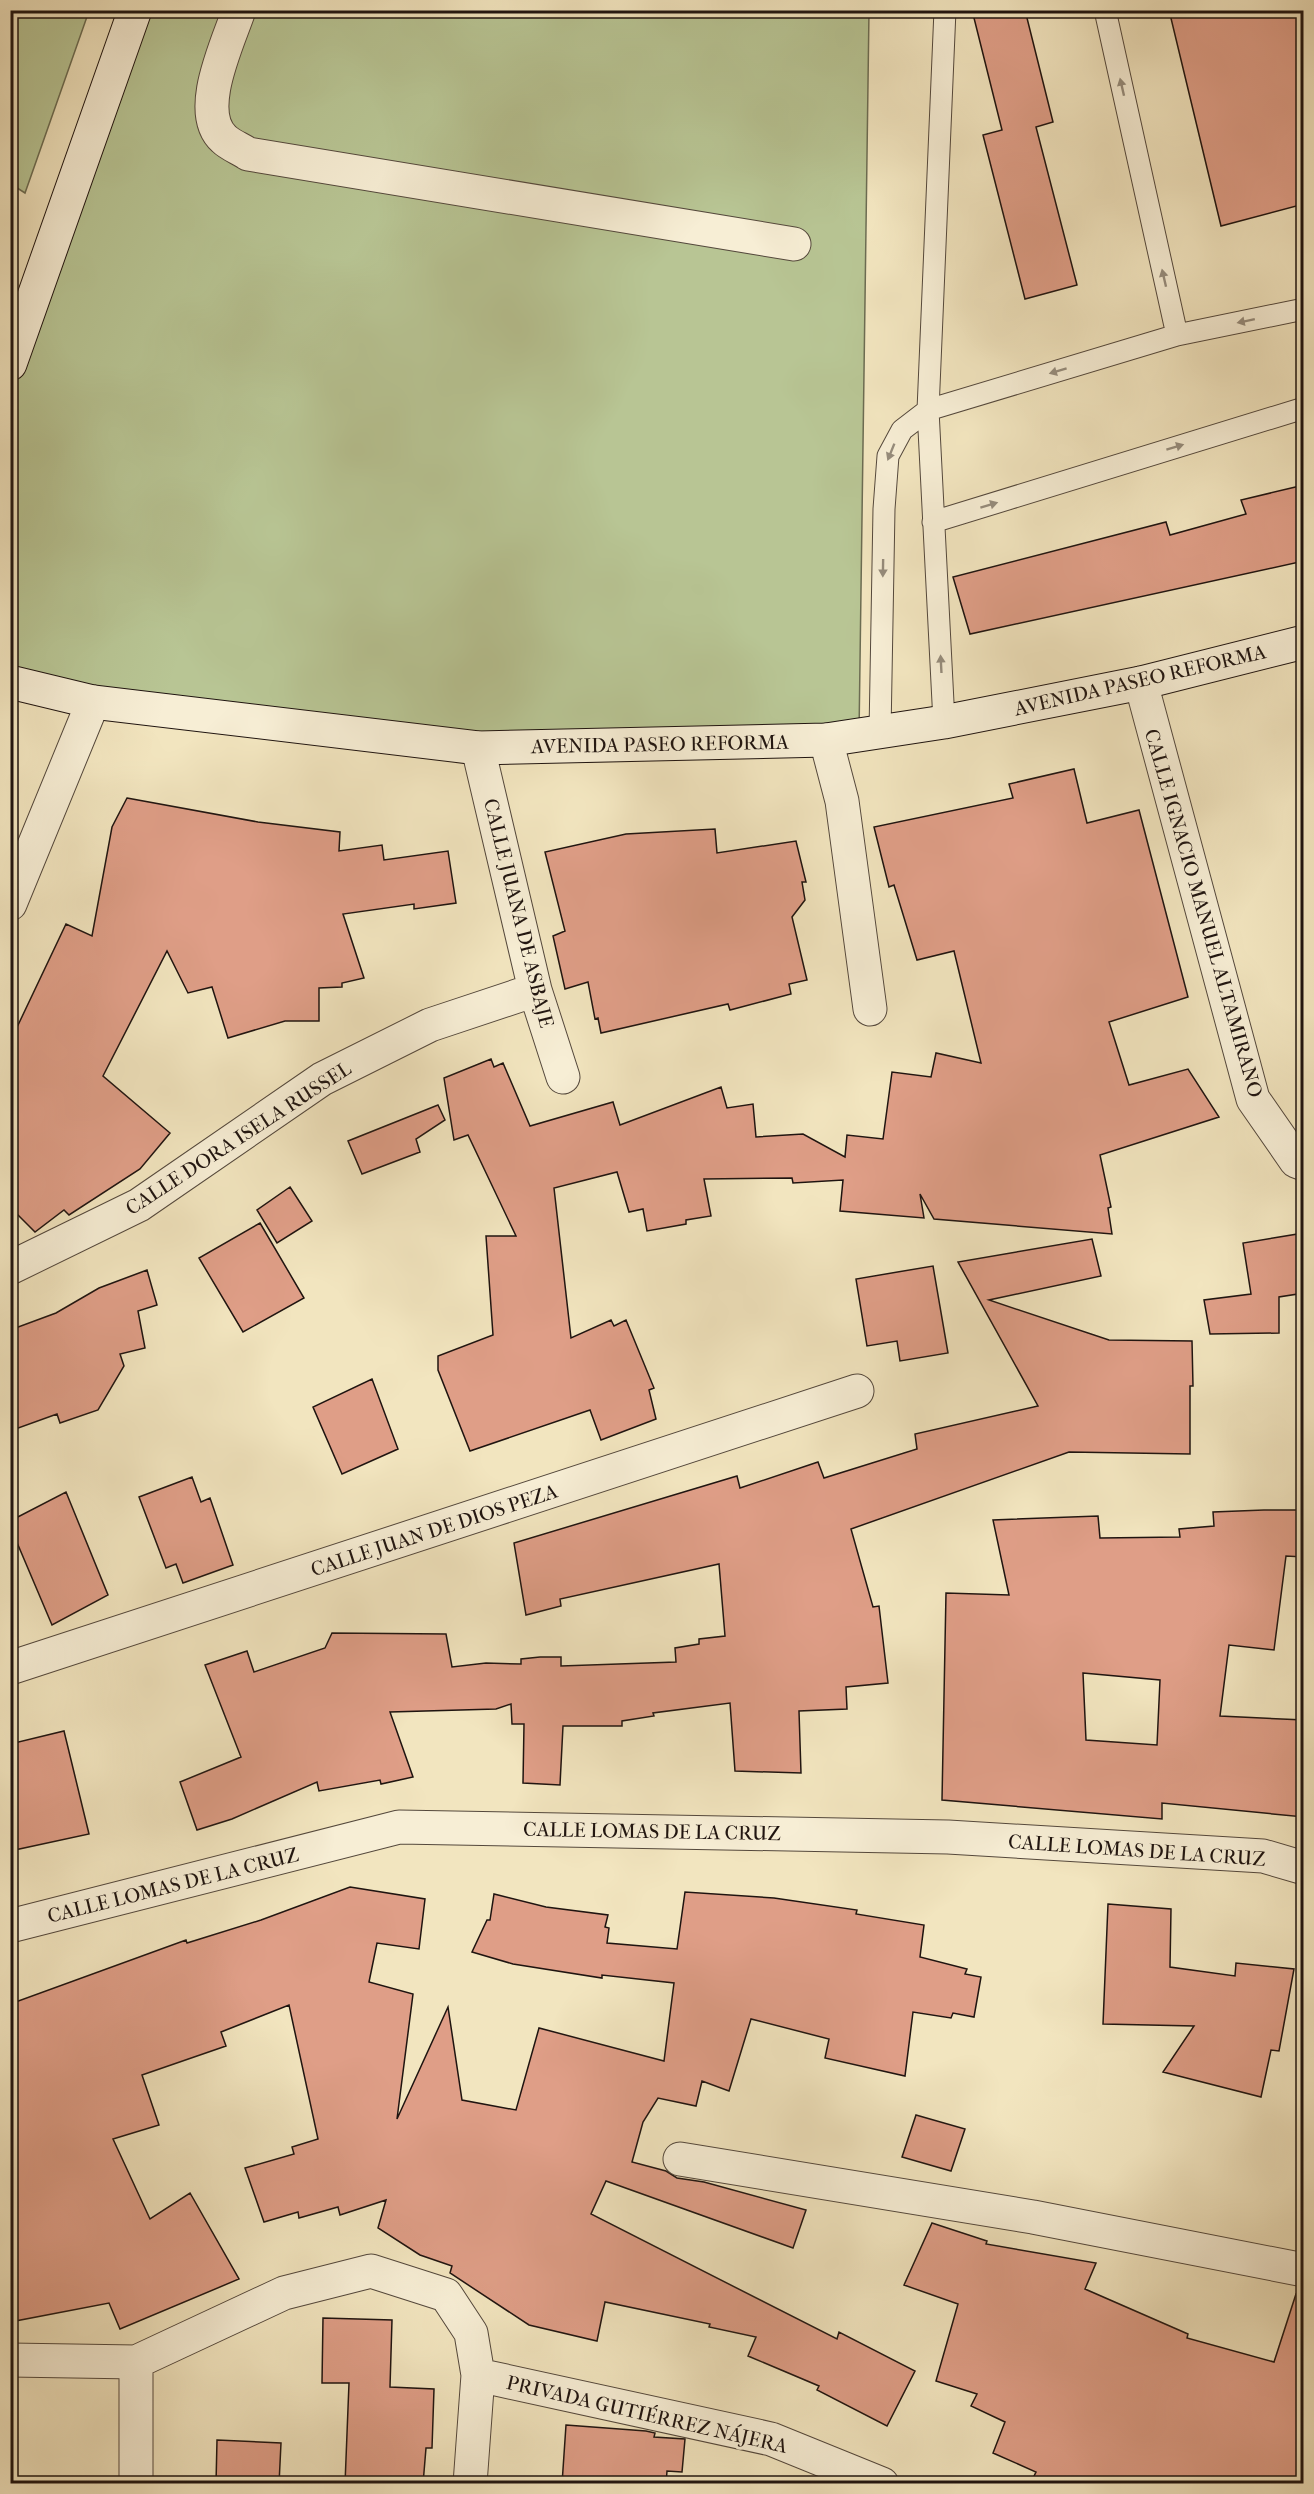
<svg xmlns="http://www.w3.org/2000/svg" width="1314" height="2494" viewBox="0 0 1314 2494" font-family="'IM FELL French Canon',serif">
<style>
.green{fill:#b8c594;stroke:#6c6c52;stroke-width:1.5}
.building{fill:#df9e87;stroke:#1f1410;stroke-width:1.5;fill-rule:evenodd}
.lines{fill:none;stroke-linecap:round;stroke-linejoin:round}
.lane-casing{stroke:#54483c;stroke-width:23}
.street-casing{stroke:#54483c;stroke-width:35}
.secondary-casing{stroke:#1f1410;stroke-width:35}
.lane{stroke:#f7eed5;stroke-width:21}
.street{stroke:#f7eed5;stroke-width:33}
.secondary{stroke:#f7eed5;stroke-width:33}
.oneway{fill:#968c7c}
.labels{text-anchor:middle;stroke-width:6;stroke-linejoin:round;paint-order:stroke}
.street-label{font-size:20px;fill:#1f1410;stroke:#f7eed5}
</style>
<rect width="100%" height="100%" fill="#f2e5bf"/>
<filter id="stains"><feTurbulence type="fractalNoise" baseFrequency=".00333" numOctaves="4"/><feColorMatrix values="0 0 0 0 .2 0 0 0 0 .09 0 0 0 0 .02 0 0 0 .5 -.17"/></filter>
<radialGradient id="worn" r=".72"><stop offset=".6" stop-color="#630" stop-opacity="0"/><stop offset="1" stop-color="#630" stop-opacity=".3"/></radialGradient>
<!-- green -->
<path class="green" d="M10,11H89L25,193L11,184Z
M135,11H869L859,735L478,748L11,682V364Z"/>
<!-- building -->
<path class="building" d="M972,10H1025L1053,122L1036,127L1077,285L1025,299L983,135L1002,130Z
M1169,10H1304V204L1221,226Z
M1304,485V561L970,634L953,577L1166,522L1170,535L1246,514L1241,500Z
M1074,769L1087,823L1139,810L1188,997L1109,1022L1129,1085L1188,1069L1219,1117L1100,1155L1111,1207L1108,1208L1112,1234L934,1219L920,1194L924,1218L840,1211L843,1180L793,1183L792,1178L704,1179L711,1216L686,1220V1224L647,1231L643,1209L629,1212L617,1172L554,1188L571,1338L611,1320L614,1326L626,1320L654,1388L649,1390L656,1419L601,1440L590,1410L470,1451L438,1370V1356L493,1335L486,1236H516L468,1135L454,1140L444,1078L491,1059L494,1067L503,1063L530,1126L613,1102L620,1125L721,1087L727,1108L753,1104L756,1137L803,1134L845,1157L847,1135L883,1139L892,1072L931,1077L936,1053L981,1063L954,951L917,960L894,885L889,887L874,827L1013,798L1009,784Z
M127,798L258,822L340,832L339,851L382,845L384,860L448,851L456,903L414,909V904L343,914L364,978L342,983V987L319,988V1021H285L228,1038L212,987L188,993L167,951L103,1076L170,1133L140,1169L69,1215L64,1210L35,1232L10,1207V1042L66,924L92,936L112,827Z
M715,829L717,853L796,841L806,882H802L805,900L792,917L807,980L789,984L791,994L730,1010L728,1004L601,1033L598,1018L595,1019L588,982L565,989L553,936L565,931L545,852L626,834Z
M438,1105L445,1120L416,1139L420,1152L362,1174L348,1141Z
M290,1187L312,1221L277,1243L257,1210Z
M260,1223L304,1298L243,1332L199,1258Z
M1304,1233V1293L1279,1297V1333L1210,1334L1204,1300L1251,1294L1243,1243Z
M1092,1239L1101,1276L989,1300L1109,1340L1192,1341L1193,1386H1190V1454L1069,1452L851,1529L873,1607L879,1606L888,1683L846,1687L847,1709L799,1711L801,1773L735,1771L730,1703L653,1713L654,1716L622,1721V1726H563L560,1785L523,1783L524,1724H512L511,1704L496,1709L390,1712L413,1777L381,1784L380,1780L319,1791L317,1782L232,1819L197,1830L180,1782L241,1757L205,1665L247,1651L254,1672L325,1648L332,1633L446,1634L452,1667L486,1663L521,1664V1659L540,1657H561V1666L676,1662L675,1648L699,1644V1639L725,1636L719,1564L560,1599L561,1606L526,1615L514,1543L737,1476L740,1488L818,1462L824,1478L917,1449L915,1434L1038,1406L958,1262Z
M933,1266L948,1353L900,1361L897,1341L867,1346L856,1279Z
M147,1270L157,1305L138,1311L145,1348L120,1354L124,1366L98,1410L60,1423L57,1414L10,1431V1330L56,1313L99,1288Z
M372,1379L398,1449L342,1474L313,1407Z
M192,1477L201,1502L210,1498L233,1565L183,1583L176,1564L166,1568L139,1497Z
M66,1492L108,1595L52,1625L10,1526V1521Z
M1264,1510H1304V1557L1286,1556L1274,1650L1229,1645L1220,1716L1304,1720V1817L1162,1803V1819L942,1800L946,1593L1009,1595L993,1520L1098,1516L1100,1538L1180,1537L1179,1529L1214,1526L1213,1512ZM1083,1673L1160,1680L1157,1745L1086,1740Z
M64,1731L89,1834L10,1851V1744Z
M350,1887L425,1899L419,1949L377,1943L369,1982L413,1994L397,2119L448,2007L462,2100L516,2110L539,2028L664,2061L674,1983L602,1975V1978L513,1964L472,1952L487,1920H490L494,1894L546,1907L608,1915L605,1927L609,1928L607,1943L677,1949L685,1892L774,1898L857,1910L856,1914L924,1925L920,1957L967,1969L965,1974L981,1977L974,2017L953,2013L951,2018L913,2012L905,2076L825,2058L829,2039L751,2019L729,2091L702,2081L696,2106L658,2098L643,2122L632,2162L666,2171L677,2178L704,2182L806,2210L793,2248L606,2181L591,2214L837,2339L839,2332L915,2371L887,2426L817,2390L819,2386L748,2356L756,2337L709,2327L710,2324L605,2302L597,2341L529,2325L450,2273L452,2266L420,2255L378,2228L386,2200L340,2215L338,2207L299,2218L298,2212L264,2222L245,2168L294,2154L292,2147L318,2139L289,2005L221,2032L226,2046L142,2075L159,2125L113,2139L150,2219L190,2193L239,2279L120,2329L109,2303L10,2322V2004L186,1940L187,1943L261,1920Z
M1108,1904L1171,1909L1170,1967L1235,1976L1236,1963L1294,1969L1279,2051L1271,2050L1261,2097L1163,2072L1194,2026L1103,2024Z
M916,2115L965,2129L951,2171L902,2157Z
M932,2223L987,2241L986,2244L1096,2263L1085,2289L1188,2334L1187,2338L1274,2362L1296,2294L1304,2296V2484H1030L1036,2472L993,2453L1005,2422L971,2406L977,2394L936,2381L958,2304L904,2285Z
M323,2318L392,2320L390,2387L434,2389L432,2448H426L423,2484H345L349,2383H322Z
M566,2425L646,2431L655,2433L654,2437L685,2439L682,2472L667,2471L666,2484H562Z
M217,2440L281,2443L279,2484H216Z"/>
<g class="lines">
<defs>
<path id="lane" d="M1105,10L1177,335
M933,522L1304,408
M944,722L928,410L945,10
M880,732L884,509L888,456L902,430L928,410L1177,335L1304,309"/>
<path id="street" d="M239,10C228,43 194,112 224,139C230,145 241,149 248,154L794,244
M1141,683L1253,1099L1296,1161L1304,1164
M826,740L842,801L870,1009
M478,748L535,990L563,1077
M10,904L93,702
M10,1268L139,1205L322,1079L430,1025L535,990
M10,1668L857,1391
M10,1926L399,1827L948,1837L1263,1856L1304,1868
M680,2159L1033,2217L1304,2270
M10,2360L136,2362L284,2293L371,2271L446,2295L471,2333L478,2375L470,2484
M136,2362V2484
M478,2375L771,2439L882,2484"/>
<path id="secondary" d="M10,364L135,10
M10,682L93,702L478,748L826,740L944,722L1141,683L1304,642"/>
</defs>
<!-- lane casing -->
<use href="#lane" class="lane-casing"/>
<!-- street casing -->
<use href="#street" class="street-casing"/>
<!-- secondary casing -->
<use href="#secondary" class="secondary-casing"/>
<!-- lane -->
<use href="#lane" class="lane"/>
<!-- street -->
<use href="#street" class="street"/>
<!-- secondary -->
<use href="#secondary" class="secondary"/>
</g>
<!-- one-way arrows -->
<defs><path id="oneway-solid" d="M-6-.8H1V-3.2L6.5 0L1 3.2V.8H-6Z" transform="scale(1.5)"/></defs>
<g class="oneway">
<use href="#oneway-solid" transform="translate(1122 87) rotate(-103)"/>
<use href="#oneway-solid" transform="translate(1164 278) rotate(-103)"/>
<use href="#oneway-solid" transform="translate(1246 321) rotate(168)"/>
<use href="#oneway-solid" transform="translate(1058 371) rotate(163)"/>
<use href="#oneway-solid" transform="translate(1175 447) rotate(-17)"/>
<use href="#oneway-solid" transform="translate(891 452) rotate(112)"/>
<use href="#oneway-solid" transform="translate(989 505) rotate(-17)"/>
<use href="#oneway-solid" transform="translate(883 568) rotate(91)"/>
<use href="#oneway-solid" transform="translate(941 664) rotate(-93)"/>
</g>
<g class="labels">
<!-- street labels -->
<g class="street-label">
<text transform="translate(1140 680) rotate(-13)" y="7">AVENIDA PASEO REFORMA</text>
<text transform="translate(660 744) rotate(-1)" y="7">AVENIDA PASEO REFORMA</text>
<text transform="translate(519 913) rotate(76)" y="7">CALLE JUANA DE ASBAJE</text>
<text transform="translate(1204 913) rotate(74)" y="7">CALLE IGNACIO MANUEL ALTAMIRANO</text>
<text transform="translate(238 1138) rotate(-33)" y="7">CALLE DORA ISELA RUSSEL</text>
<text transform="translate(434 1530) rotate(-18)" y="7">CALLE JUAN DE DIOS PEZA</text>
<text transform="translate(652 1831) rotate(1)" y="7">CALLE LOMAS DE LA CRUZ</text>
<text transform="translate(1137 1850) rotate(4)" y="7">CALLE LOMAS DE LA CRUZ</text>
<text transform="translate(173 1885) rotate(-14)" y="7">CALLE LOMAS DE LA CRUZ</text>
<text transform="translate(647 2414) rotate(13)" y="7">PRIVADA GUTIÉRREZ NÁJERA</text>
</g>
</g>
<!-- margin -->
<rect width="1314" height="2494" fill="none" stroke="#f2e5bf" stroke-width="36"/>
<rect x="12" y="12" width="1290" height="2470" fill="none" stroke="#1f1410" stroke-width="3"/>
<rect x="18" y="18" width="1278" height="2458" fill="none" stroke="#1f1410" stroke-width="1.5"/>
<rect width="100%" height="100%" filter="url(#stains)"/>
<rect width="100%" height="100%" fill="url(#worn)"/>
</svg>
